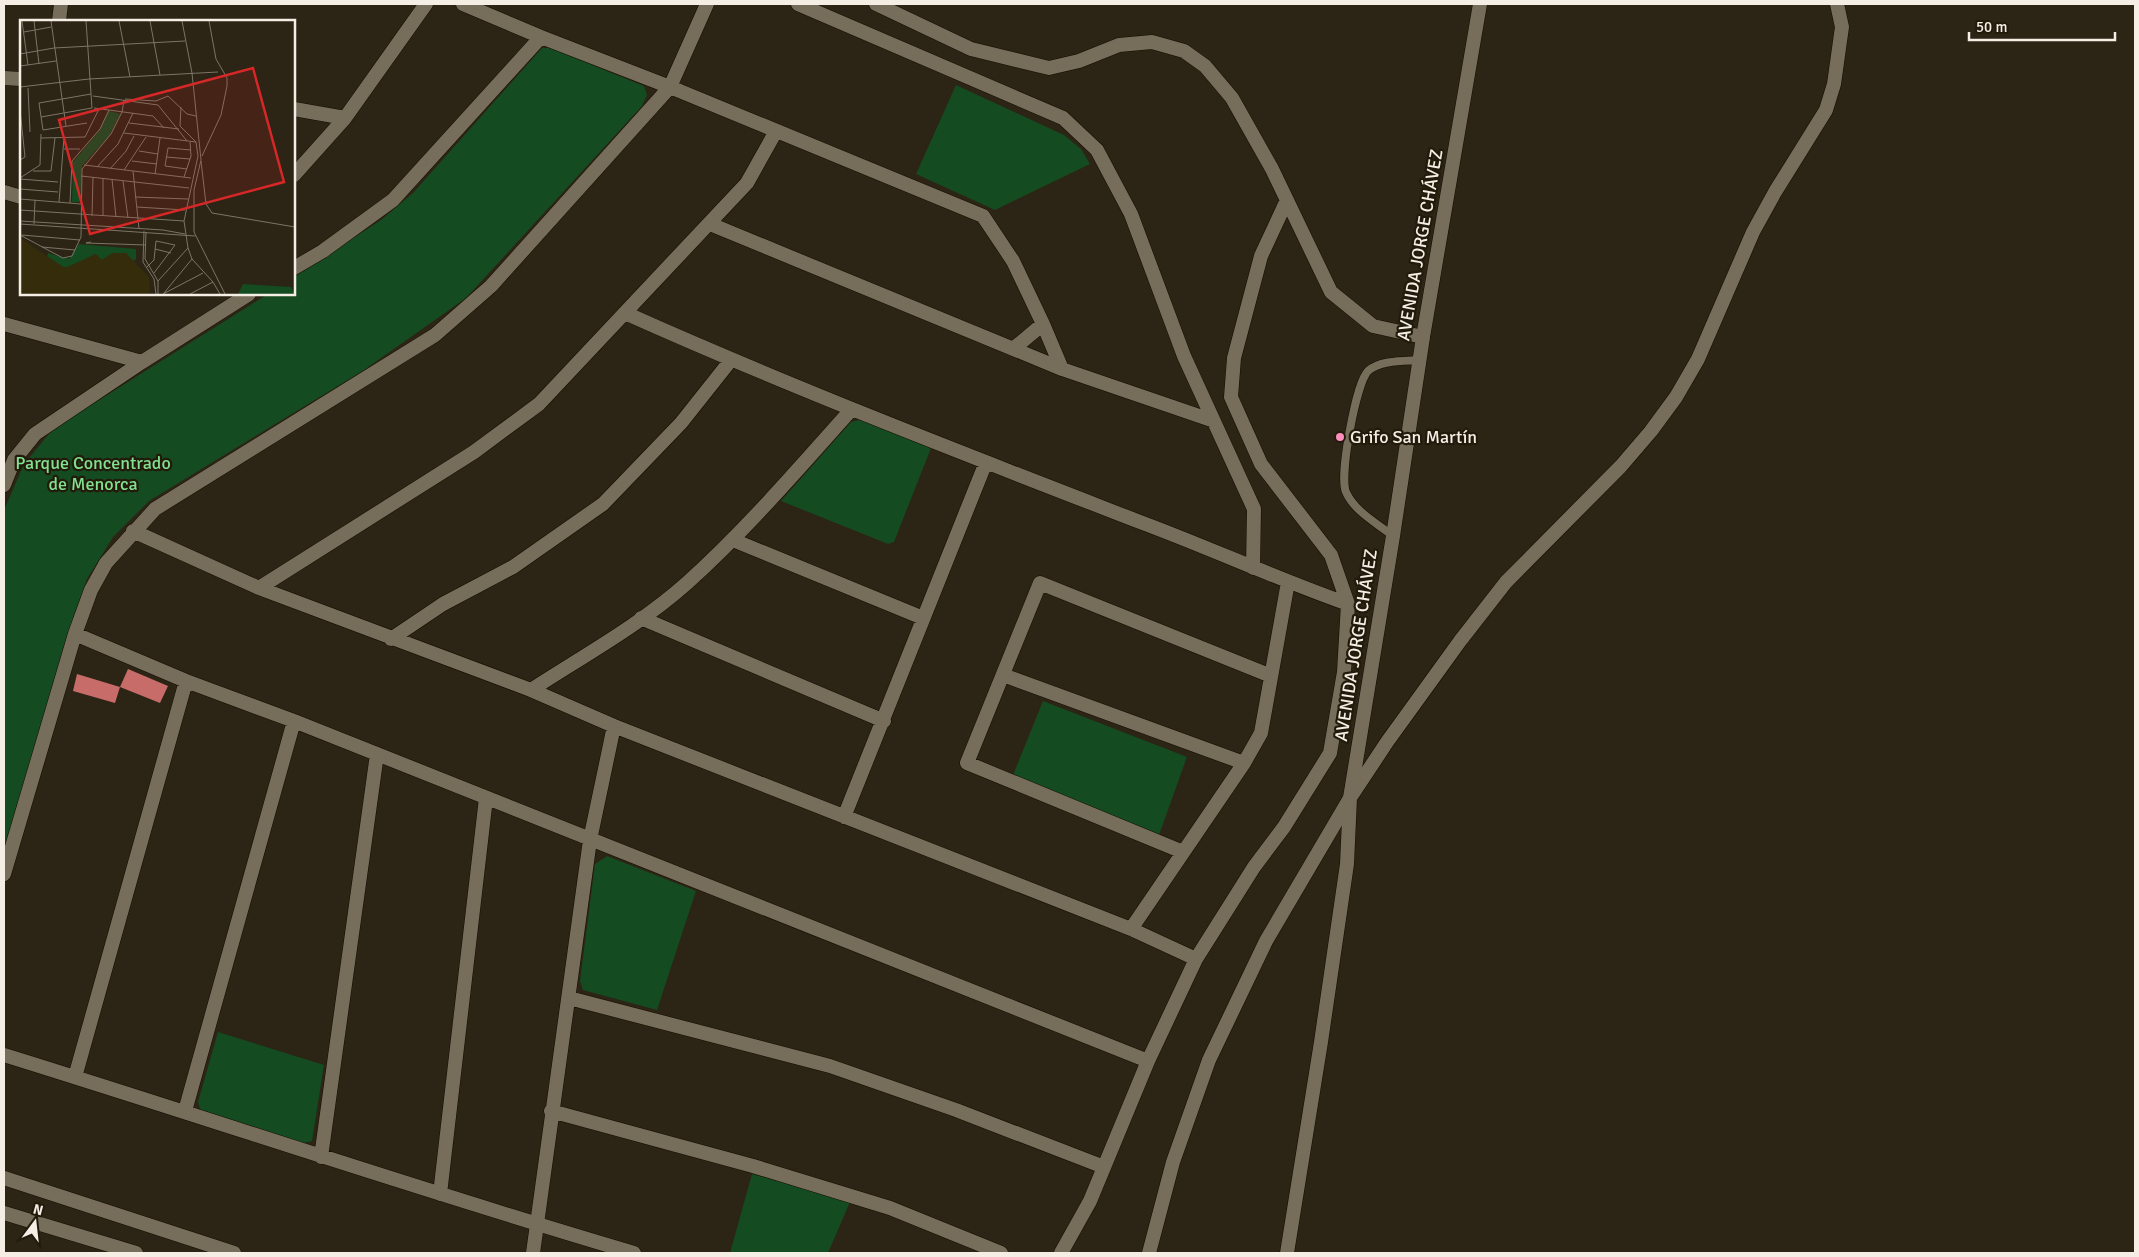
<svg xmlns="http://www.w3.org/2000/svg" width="2139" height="1257" viewBox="0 0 2139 1257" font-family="Signika,sans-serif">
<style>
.green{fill:#154b21}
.building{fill:#c86c69}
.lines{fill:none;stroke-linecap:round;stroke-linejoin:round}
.service-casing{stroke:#140d01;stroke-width:9}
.minor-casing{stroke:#140d01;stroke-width:15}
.secondary-casing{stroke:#140d01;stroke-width:15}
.service{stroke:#766d5b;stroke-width:8}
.minor{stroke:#766d5b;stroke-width:14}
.secondary{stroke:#766d5b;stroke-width:14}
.poi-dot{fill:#fe8ebb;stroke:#221a0b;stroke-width:2}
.labels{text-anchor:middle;stroke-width:4.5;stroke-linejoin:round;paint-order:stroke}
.street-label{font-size:18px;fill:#f4eee4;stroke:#221a0b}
.poi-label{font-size:18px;fill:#f4eee4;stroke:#221a0b;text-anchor:start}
.park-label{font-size:18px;fill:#81e18f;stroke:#221a0b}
.inset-road{fill:none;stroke:#7c7567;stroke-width:1}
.view{fill:#d62828;fill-opacity:0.15;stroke:#d62828;stroke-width:2.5}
.inset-edge{fill:none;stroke:#f4eee4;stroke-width:2.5}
</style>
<rect width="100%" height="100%" fill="#2c2414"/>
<!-- green -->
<path class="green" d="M542,48H550L644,86L647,95L642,106L466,298L364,370L149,501L113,537L87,579L74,615L4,851V510L24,464L53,429L268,294H294V277L381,220L413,193Z
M956,85L1064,135L1081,149L1090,164L995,210L916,174Z
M863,419L931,448L894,542L888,544L781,501L851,422Z
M1043,701L1187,757L1159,835L1013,775Z
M607,856L696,891L657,1010L583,990L580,981L595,864Z
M218,1032L324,1065L312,1141L299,1144L201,1111L198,1102Z
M752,1174L850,1202L828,1253H730Z"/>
<!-- building -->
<path class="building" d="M128,669L168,686L160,703L120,687Z
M77,674L120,687L115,703L73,691Z"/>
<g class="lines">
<defs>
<path id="service" d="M1393,536C1378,524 1354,511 1346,492C1339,476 1356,383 1368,371C1380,360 1404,361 1419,360"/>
<path id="minor" d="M463,4L541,37L670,87L983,216L1013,261L1043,324L1062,369
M798,4L1063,118L1097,150L1131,214L1184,356L1254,509L1253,568
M876,4L971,49L1049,68L1079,61L1119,45L1152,42L1184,51L1205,66L1232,98L1272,169L1331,292L1373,326L1423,337
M59,21L61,4
M4,78L21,79
M294,109L345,118
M294,175L345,118L426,4
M4,192L21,197
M710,224L1062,369L1214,421
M294,268L323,251L393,200L541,37
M625,313C795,389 967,455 1140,522C1210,548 1277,579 1348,604
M4,324L142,362
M1013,349L1043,324
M4,485L14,460L35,434L142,362L249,294
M133,531L259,588L531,690L614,726L1131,929L1196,959
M733,540L923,618
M259,588L474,452L539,404L747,183L776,131
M641,618L884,721
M75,634L186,681L294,721L1148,1061
M391,639L443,604L513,567L603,504L681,423L731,360
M1003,675L1244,763
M531,690C583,656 640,625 687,583C746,530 798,469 851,410
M844,817L986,462
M1183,852L967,763L1040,583L1271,676
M4,874L75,634L91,590L106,563L155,509L435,335L491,286L670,87L707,4
M1131,929L1244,763L1261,733L1288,582
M569,998L830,1066L956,1110L1104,1167
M4,1055C214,1120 422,1191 634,1253
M75,1077L186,681
M185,1111L294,721
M551,1111L753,1166L890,1208L1001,1253
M321,1157L377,754
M4,1178L234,1253
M440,1194L486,798
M4,1213L136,1253
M533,1253L590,840L614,726
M1061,1253L1090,1201L1148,1061L1196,959L1254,867L1284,827L1330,753L1344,672L1348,604L1331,555L1261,464L1231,397L1234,358L1261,256L1287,200
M1287,1253L1321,1042L1347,864L1350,798L1387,742L1460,641L1506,582L1621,466L1651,431L1676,397L1698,359L1753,232L1775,192L1826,110L1834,84L1842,27L1837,4"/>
<path id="secondary" d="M1149,1253L1173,1162L1209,1060L1266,941L1350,798L1393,536L1423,337L1480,4"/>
</defs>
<!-- service casing -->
<use href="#service" class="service-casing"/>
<!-- minor casing -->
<use href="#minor" class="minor-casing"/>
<!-- secondary casing -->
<use href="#secondary" class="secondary-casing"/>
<!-- service -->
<use href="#service" class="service"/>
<!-- minor -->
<use href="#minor" class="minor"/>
<!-- secondary -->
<use href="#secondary" class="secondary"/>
</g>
<!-- markers -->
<circle class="poi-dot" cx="1340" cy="437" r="5"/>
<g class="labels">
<!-- street labels -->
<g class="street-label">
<text transform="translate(1420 245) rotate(-80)" y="6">AVENIDA JORGE CHÁVEZ</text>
<text transform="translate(1356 645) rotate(-81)" y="6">AVENIDA JORGE CHÁVEZ</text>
</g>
<!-- poi labels -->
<g class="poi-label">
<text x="1350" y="443">Grifo San Martín</text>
</g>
<!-- park labels -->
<g class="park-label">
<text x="93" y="469">Parque Concentrado<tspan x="93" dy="21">de Menorca</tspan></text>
</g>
</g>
<!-- overview -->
<g transform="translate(20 20)">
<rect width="275" height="275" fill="#2c2414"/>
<path d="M89,91L100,94L89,116L62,146L60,182H52L53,142L79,111ZM59,224L116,229V239L114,241L103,233L82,240L75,234L50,248L42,247L27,237L28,233L49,239ZM223,264L271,267L275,274H218Z" fill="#154b21"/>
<path d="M0,218L45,248L76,234L82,240L92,233H106L129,257L130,274H0Z" fill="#342c0b"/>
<path class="inset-road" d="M2,1L8,45M14,1L19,44M31,1L46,106M99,1L110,57M130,1L140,55M162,1L172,53L181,140L174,170V212L205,274M4,12L31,7M0,34L34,28L165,21M0,46L36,41M0,67L69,59L198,52M8,68L10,112M73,76L138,85L167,121M105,79L136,81L148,76L167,94L176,96M161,87L160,106L176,122L178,136L164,201L168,228M74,88L133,96L144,108M0,90L5,137L0,140M21,97L72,88L66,1M67,103L23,110L19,83L71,74M109,103L159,109M104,113L176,122M21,118L65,117L79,89M44,129H60M119,131L138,134M182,136L201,95L207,66V58L196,39L189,1M146,137L170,139M112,141L137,144M181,141L186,184L192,193L275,207M64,145L171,158M77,147L98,124L113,93M90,149L106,131L114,116M167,149L145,146L148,128L171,130M104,150L126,117M13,151H31L35,118M113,151L119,209M135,154L140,118M61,156L169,168M164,157L171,136L170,122M0,158L20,145L21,114M0,159L38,162M92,159L96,197M103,161L108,198M0,169L38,172M115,177L168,179M0,179L61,184M39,182L44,117M50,183L52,141L80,109L89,90M117,187L165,190M0,190L164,201M72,196L73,157M83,196V158M0,201L143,210L165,214M0,204L175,216M14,204L15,180M124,211L123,242L134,259L136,274M126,212L125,239L138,261V274M0,215L43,238L52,236L61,217L62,149L91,114L102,92L104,80M2,215L60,220M71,222L66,223L126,225M22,227L55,230M135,229L151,233M126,248L134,240L136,221L155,225L134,253M138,261L168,228L172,239L193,262L200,274M144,273L172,239M143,274L183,253M170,274L193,262"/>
<path class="view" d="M233,48L264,162L70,214L39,100Z"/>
<rect width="275" height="275" class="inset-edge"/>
</g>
<!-- border -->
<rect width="2139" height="1257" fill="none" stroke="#f4eee4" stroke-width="10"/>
<!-- north arrow -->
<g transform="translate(35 1222) rotate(15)" stroke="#221a0b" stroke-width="4" paint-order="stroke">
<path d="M0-4L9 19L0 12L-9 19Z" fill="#f4eee4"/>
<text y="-8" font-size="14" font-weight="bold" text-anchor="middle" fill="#f4eee4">N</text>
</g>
<!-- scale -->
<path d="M1969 32v8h146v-8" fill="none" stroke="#f4eee4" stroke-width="2.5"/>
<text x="1976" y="32" font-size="15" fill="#f4eee4" stroke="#221a0b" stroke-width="4" paint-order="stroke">50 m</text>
</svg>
